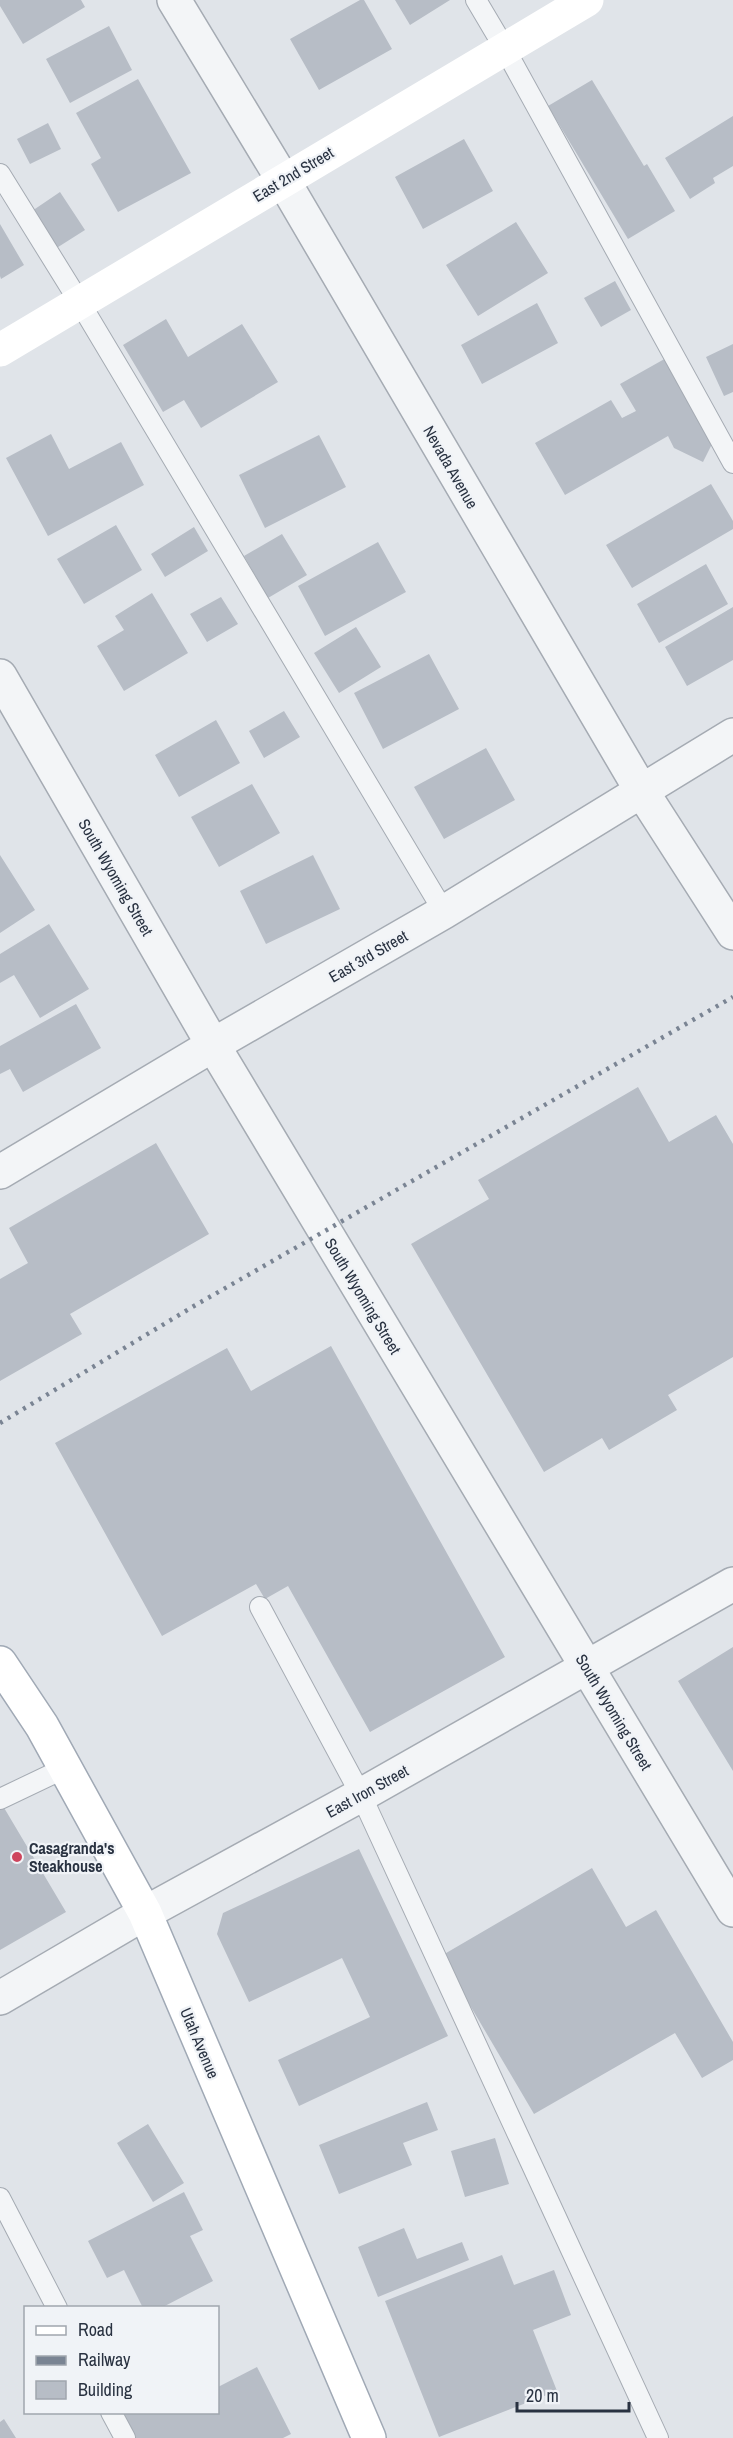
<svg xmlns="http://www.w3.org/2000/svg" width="733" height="2438" viewBox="0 0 733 2438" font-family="'Archivo Narrow',sans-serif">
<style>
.building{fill:#b7bdc6}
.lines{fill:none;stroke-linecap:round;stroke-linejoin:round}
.lane-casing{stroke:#a5abb3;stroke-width:22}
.street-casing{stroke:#a5abb3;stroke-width:36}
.primary-casing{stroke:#a0a9b5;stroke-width:36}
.lane{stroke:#f3f5f7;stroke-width:20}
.street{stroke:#f3f5f7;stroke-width:33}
.secondary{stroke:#fff;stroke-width:33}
.primary{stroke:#fff;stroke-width:33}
.rail{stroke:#7a8493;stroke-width:4.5;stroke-dasharray:3 6;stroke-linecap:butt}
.poi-dot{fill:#ce455d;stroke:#f0f3f7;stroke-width:2}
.labels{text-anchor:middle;stroke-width:4.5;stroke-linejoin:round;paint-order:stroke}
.street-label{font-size:16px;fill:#293241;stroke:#f0f3f7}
.poi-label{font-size:16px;font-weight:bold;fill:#293241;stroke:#f0f3f7;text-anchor:start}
</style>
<rect width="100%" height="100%" fill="#e0e4e9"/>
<!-- building -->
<path class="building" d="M0,0H81L85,7L23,44L0,6Z
M360,0H364L392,49L319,90L290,39Z
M395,0H450L410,25Z
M109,26L132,70L70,103L46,59Z
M138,79L191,173L118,212L91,164L101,158L76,113Z
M592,80L644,166L647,164L675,211L628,239L548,106Z
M733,116V166L713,178L715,183L690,199L665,158Z
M48,123L61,149L30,164L17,139Z
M464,139L493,191L423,229L395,177Z
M60,192L85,230L55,249L32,211Z
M516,222L548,273L478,316L446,265Z
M0,224L24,265L1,279L0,276Z
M615,281L631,310L601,327L584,298Z
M537,303L558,343L482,384L461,345Z
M166,319L188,357L242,324L278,382L201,428L184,400L163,412L123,345Z
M733,344V392L724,396L706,357Z
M668,357L715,438L703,462L674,448L668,436L565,495L535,443L611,400L622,418L636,411L620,384Z
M51,434L69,469L121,442L144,485L48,536L6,458Z
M319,435L346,487L265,528L239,475Z
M711,484L733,521V529L632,588L606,545Z
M116,525L142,570L84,604L57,559Z
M194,527L208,551L165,577L151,554Z
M282,534L307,575L268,598L244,556Z
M378,542L406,592L325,636L298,586Z
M706,564L728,604L659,643L637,604Z
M152,593L188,653L124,691L97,646L124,630L115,616Z
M221,597L238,624L207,642L190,614Z
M733,607V660L687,686L665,647Z
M356,627L381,667L339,693L314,653Z
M429,654L459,709L383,749L354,693Z
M284,711L300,737L264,758L249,731Z
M216,720L240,763L179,797L155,755Z
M486,748L515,800L444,839L414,787Z
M252,784L280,833L219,867L191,817Z
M0,855L35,910L0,933Z
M313,855L340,909L266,944L240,891Z
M49,924L89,989L40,1018L14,975L0,983V954Z
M76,1004L101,1048L23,1092L10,1069L0,1074V1046Z
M638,1087L669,1142L716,1115L733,1144V1357L668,1395L677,1410L609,1450L602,1438L544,1472L411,1244L489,1199L478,1180Z
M156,1143L209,1234L70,1314L82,1334L0,1381V1279L28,1263L9,1228Z
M331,1346L505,1657L370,1732L288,1586L265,1599L256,1584L162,1636L55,1443L227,1348L251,1391Z
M733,1647V1771L678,1681Z
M0,1801L66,1912L0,1950Z
M359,1849L448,2036L299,2106L278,2060L370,2017L342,1958L249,2002L217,1934L223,1913Z
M592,1868L626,1927L656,1910L733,2042V2060L702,2078L675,2033L534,2114L441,1956Z
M427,2102L438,2130L403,2143L412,2165L339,2194L319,2145Z
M148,2124L184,2183L153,2202L117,2143Z
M495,2138L509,2184L465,2197L451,2151Z
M184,2192L203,2230L190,2236L213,2281L161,2308H143L124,2270L107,2278L88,2241Z
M404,2228L417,2259L462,2242L469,2260L378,2297L358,2247Z
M502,2255L514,2285L554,2270L571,2315L533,2330L557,2391L439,2437L385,2301Z
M257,2367L291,2434L283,2438H133L119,2412H218V2387Z
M4,2419L16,2438H0V2422Z"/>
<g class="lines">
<defs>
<path id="lane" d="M476,0L505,49L733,463
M0,174L80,303L444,912
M260,1607L361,1795L658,2438
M0,1799L65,1768
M0,2198L57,2308
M111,2412L125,2438"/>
<path id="street" d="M174,0L283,180L641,790L733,933
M0,676L213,1045L733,1910
M0,1172L213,1045L444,912L733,735
M0,1998L145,1913L361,1795L733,1584"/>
<path id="primary" d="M0,1663L42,1726L145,1913L369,2438"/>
</defs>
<!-- lane casing -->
<use href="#lane" class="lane-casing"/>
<!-- street casing -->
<use href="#street" class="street-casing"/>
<!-- primary casing -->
<use href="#primary" class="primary-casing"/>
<!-- lane -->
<use href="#lane" class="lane"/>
<!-- street -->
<use href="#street" class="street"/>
<!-- secondary -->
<path class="secondary" d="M0,350L587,0"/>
<!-- primary -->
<use href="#primary" class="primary"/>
<!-- rail -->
<path class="rail" d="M0,1423L194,1306L733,997"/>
</g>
<!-- markers -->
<circle class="poi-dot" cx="17" cy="1857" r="6"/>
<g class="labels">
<!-- street labels -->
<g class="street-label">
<text transform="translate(293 174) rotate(-31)" y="6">East 2nd Street</text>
<text transform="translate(451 467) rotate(60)" y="6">Nevada Avenue</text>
<text transform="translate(116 877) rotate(60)" y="6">South Wyoming Street</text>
<text transform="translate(368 956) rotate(-30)" y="6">East 3rd Street</text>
<text transform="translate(363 1296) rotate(59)" y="6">South Wyoming Street</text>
<text transform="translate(614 1712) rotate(59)" y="6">South Wyoming Street</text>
<text transform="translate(367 1791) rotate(-29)" y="6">East Iron Street</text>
<text transform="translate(200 2043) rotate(67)" y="6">Utah Avenue</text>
</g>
<!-- poi labels -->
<g class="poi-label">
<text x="29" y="1854">Casagranda's<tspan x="29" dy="18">Steakhouse</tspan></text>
</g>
</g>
<!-- legend -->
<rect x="24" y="2306" width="195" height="108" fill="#f0f3f7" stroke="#a0a6ae" stroke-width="1.5"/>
<rect x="36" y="2326" width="30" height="9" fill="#ffffff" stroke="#a0a6ae" stroke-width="1.5"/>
<text x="78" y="2336" font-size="18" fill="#293241">Road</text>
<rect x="36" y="2356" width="30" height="9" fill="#7a8493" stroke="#a0a6ae" stroke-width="1.5"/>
<text x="78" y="2366" font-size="18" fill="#293241">Railway</text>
<rect x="36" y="2381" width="30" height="18" fill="#b7bdc6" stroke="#a0a6ae" stroke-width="1.5"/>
<text x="78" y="2396" font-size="18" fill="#293241">Building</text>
<!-- scale -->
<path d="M517 2402v9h112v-9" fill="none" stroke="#293241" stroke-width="3"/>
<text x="526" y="2402" font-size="18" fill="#293241" stroke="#f0f3f7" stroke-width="4.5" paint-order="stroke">20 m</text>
</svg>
